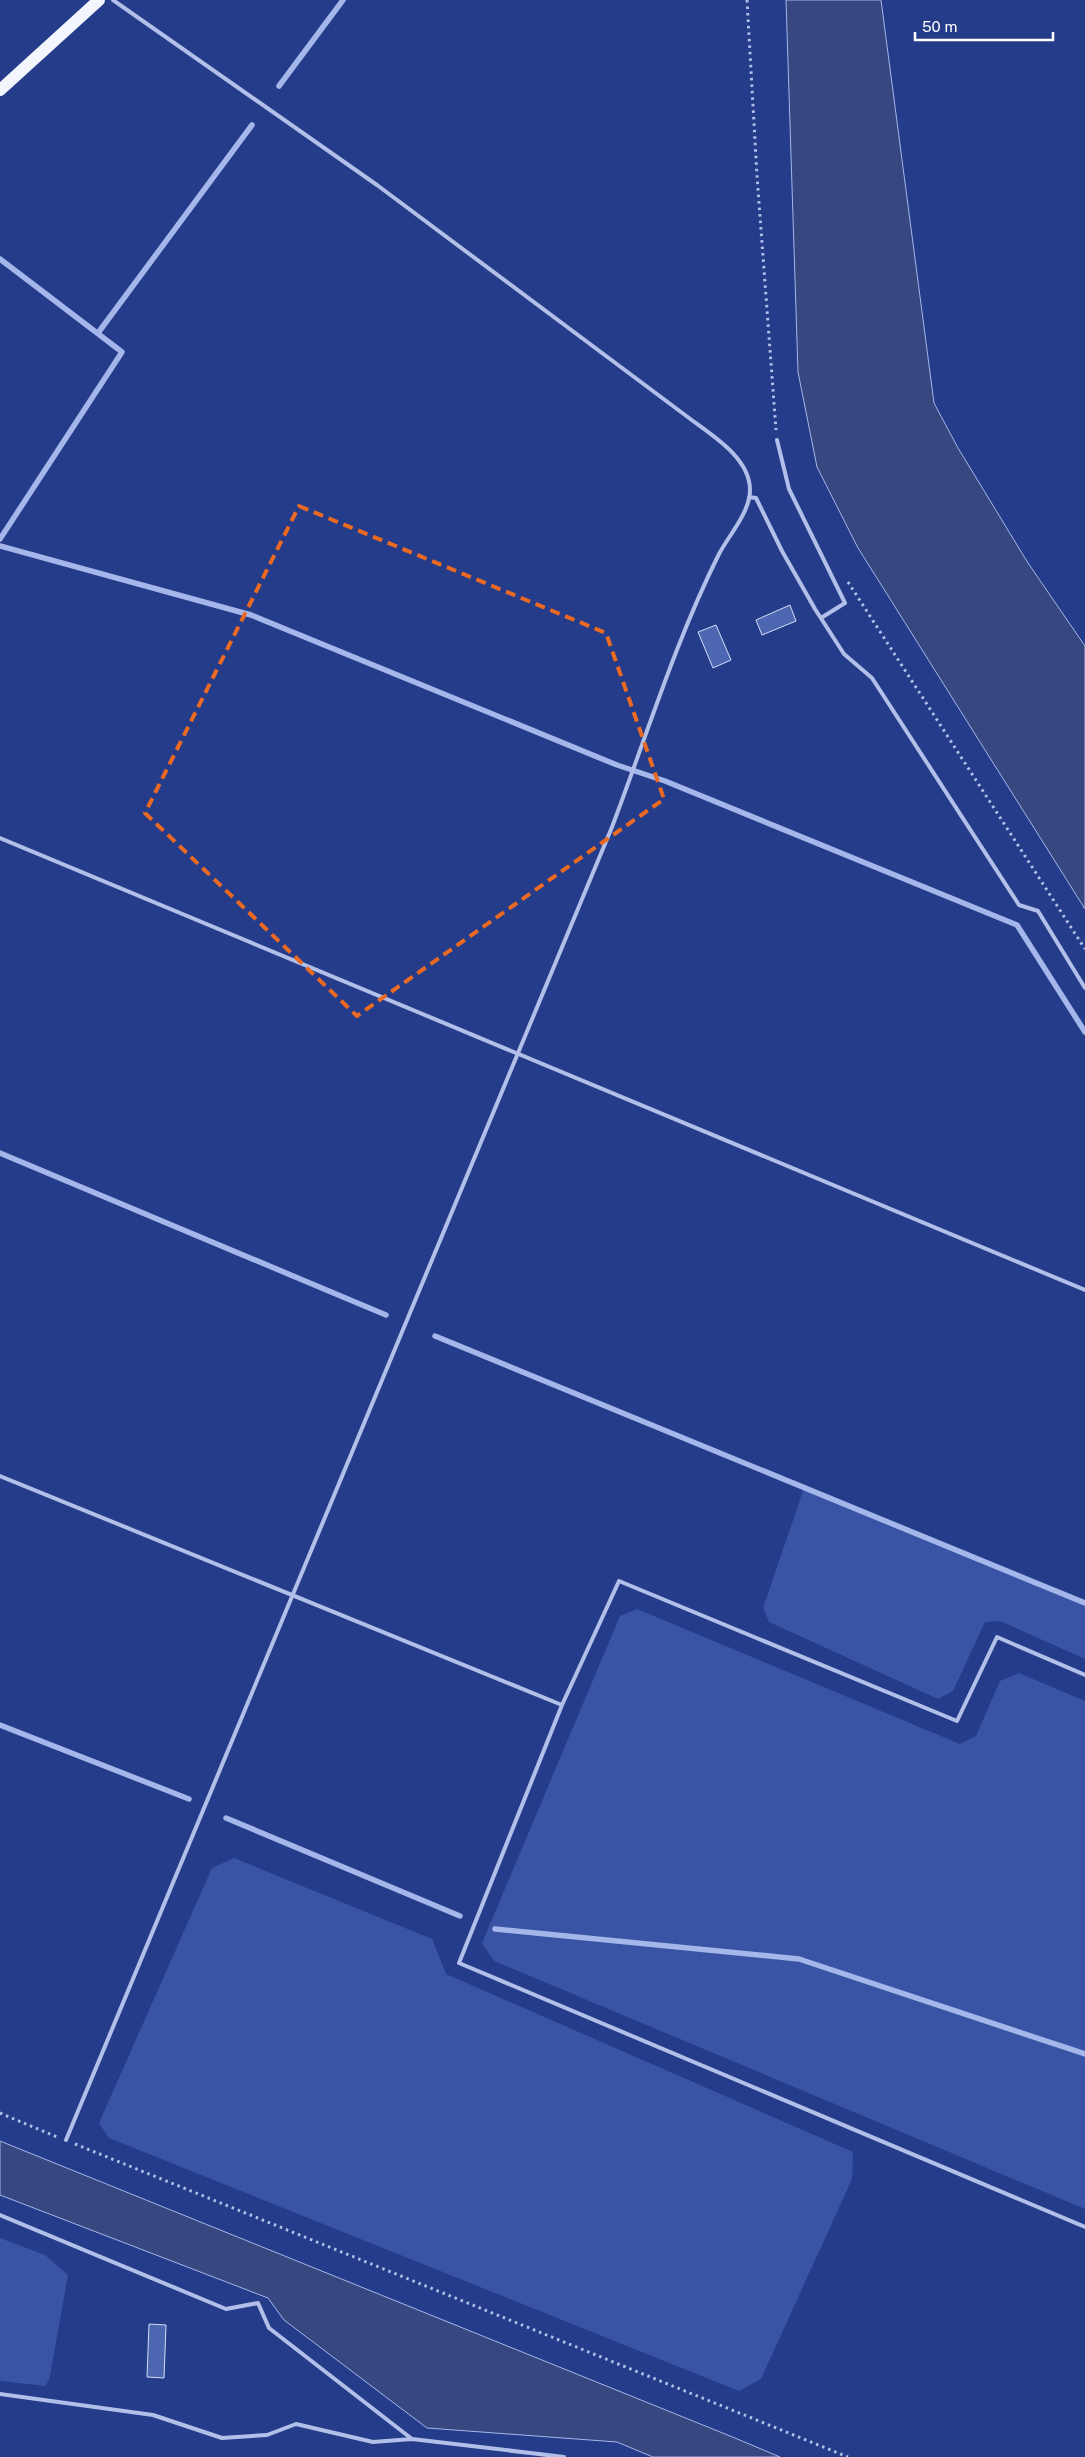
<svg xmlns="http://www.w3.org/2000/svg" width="1085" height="2457" viewBox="0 0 1085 2457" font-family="'Public Sans',sans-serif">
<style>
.green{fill:#3954a5}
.water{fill:#374881;stroke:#a5b7ea}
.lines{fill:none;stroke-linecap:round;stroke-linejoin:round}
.stream{stroke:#a5b7ea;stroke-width:5.5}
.building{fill:#4d66b1;stroke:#d5def7}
.path{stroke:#b1bfe9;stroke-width:3;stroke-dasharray:2.5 4;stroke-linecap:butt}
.service{stroke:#b1bfe9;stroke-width:4}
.primary{stroke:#f4f6fe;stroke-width:12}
.marked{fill:none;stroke:#ea6a24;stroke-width:4;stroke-dasharray:10 6;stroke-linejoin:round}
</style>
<rect width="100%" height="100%" fill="#243c89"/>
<!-- green -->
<path class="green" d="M804,1488L1085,1603V1659L1000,1621L985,1622L953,1691L938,1699L769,1622L763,1608Z
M637,1609L960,1744L976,1736L1000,1681L1019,1673L1085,1701V2209L494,1961L482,1943L620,1616Z
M234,1858L432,1939L446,1974L853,2152L852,2179L761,2379L739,2391L109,2138L99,2123L212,1868Z
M0,2238L45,2255L68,2275L50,2376L46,2386L0,2381Z"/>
<!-- water -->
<path class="water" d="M786,0H881L934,403L958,448L1028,563L1085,646V909L858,548L817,467L798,372Z
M0,2141L735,2438L780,2457H653L617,2442L427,2428L284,2320L268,2298L0,2195Z"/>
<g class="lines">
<!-- stream -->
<path class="stream" d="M279,86L343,0
M0,259L122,352L0,539
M98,333L252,125
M0,546L251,615L617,765L665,781L1017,925L1085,1032
M0,1153L386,1315
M435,1336L1085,1603
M0,1725L189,1799
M226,1818L460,1916
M495,1929L799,1959L1085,2054"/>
</g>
<!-- building -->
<path class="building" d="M790,605L796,621L762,635L756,620Z
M716,625L731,660L713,668L698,632Z
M149,2324L166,2325L164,2378L147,2377Z"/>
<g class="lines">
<!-- path -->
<path class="path" d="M747,0L757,176L776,430
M848,582L1085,949
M0,2113L57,2137
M75,2144L848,2457"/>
<!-- service -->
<path class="service" d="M777,440L789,489L845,603L821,618
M749,497L756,498L782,551L815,609L844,654L872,678L1019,905L1038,911L1085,988
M0,838L1085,1290
M0,1476L562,1705
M1085,1675L997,1637L957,1721L619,1581L562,1705L459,1963L1085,2227
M66,2140L612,827C647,735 675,642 719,554C729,535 750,512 750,490C750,456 708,433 685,415L377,185L113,0
M0,2215L226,2309L258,2303L269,2328L412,2439
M0,2394L153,2415L222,2438L267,2435L296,2424L373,2442L412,2439L564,2457"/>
<!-- primary -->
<path class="primary" d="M0,90L99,0"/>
</g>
<!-- marked area -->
<path class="marked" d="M299,506L606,633L664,799L357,1016L145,813Z"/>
<!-- scale -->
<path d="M915 32v8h138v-8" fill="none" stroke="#ffffff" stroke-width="2.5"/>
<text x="922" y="32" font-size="15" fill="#ffffff" stroke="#243c89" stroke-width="4" paint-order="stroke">50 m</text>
</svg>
